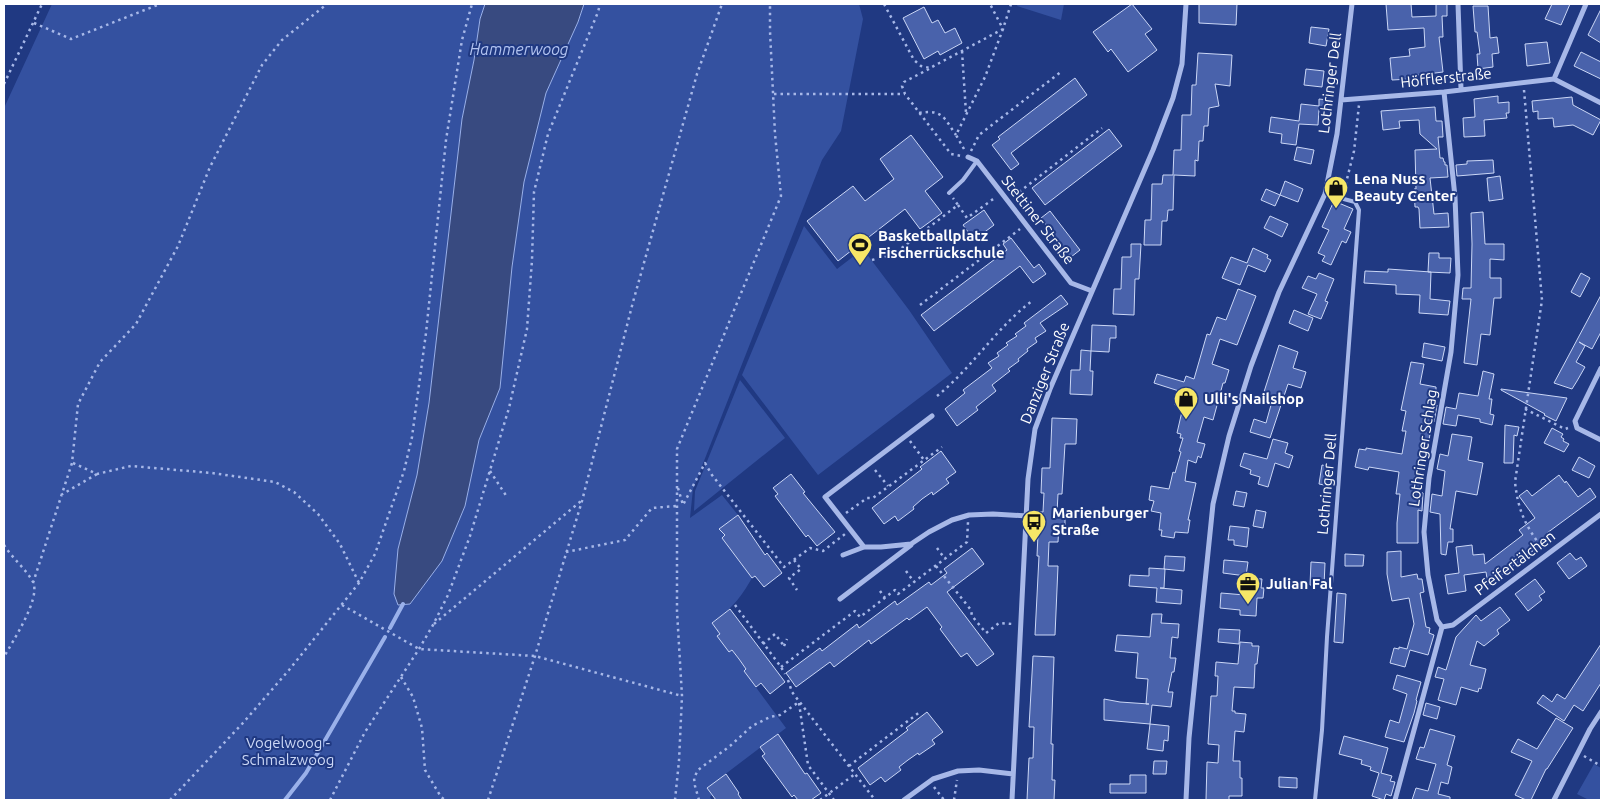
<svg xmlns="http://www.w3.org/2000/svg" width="1605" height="804" viewBox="0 0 1605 804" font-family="Ubuntu,sans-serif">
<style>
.green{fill:#3451a0}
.water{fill:#384a80;stroke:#9ab1ea}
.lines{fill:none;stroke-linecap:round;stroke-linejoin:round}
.stream{stroke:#9ab1ea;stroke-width:4}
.building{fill:#4962ab;stroke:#cbd7f6}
.path{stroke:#a7b8e8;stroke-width:2.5;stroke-dasharray:2.5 4;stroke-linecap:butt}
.lane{stroke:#a7b8e8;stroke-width:4}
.street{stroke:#a7b8e8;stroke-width:5}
.labels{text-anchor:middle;stroke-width:4;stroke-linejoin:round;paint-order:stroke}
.street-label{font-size:15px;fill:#fff;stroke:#203982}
.poi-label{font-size:15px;font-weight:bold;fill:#fff;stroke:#203982;text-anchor:start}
.park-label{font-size:15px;fill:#cbd7f6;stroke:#203982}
.water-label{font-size:16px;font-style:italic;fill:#b2c3f0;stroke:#203982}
</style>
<rect width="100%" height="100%" fill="#203982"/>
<!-- green -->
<path class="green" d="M52,4H485L480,19L474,60L462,119L429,403L417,475L398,549L410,604L442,561L465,506L479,440L500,388L512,267L524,182L546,93L578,22L584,4H859L863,19L841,131L822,160L693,489L690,518L722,495L738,515L720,529L725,535L722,538L752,578C740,599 732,608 712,623L720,634L718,636L732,650L746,669L744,671L786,728L707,788L712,795L710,797L712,800H4V108Z
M1018,4H1064L1061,20L1017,6Z
M804,226L837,269L863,249L909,310L952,373L818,475L742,375Z
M740,380L785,438L694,511L695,491Z
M1594,764L1601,768V800H1589L1577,794Z"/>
<!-- water -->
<path class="water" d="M485,4H584L578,22L546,93L524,182L512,267L500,388L479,440L465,506L442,561L410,604L398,605L394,594L398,549L417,475L429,403L462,119L474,60L480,19Z"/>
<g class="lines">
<!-- stream -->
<path class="stream" d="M390,628L403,604
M285,800L306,773L385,637"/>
</g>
<!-- building -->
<path class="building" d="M1132,4L1152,29L1145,34L1157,50L1128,72L1111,49L1108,52L1093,32Z
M1199,4H1237L1236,25L1199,23Z
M1386,4H1411L1412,17L1436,16V4H1447V16H1442L1443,37H1439L1443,72L1411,76V79L1392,80L1390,58L1410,56L1409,49L1425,47L1424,28L1388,30Z
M1552,4H1570L1561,25L1545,19Z
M1473,6H1488L1490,38L1497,37L1499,53L1492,54L1493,67L1478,69L1477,54H1480L1477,32H1475Z
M924,7L932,23L938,20L945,33L955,28L962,43L940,55L938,51L924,59L903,18Z
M1601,9V43L1588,35Z
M1311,27L1329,29L1326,46L1309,43Z
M1547,42L1550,63L1527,66L1525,44Z
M1581,52L1601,62V79L1574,66Z
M1198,53L1232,55L1230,86L1215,84L1219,106L1209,108L1208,126H1204L1203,141H1199L1198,161L1195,160V176L1174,175L1173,210H1168L1167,221H1162L1161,245H1144L1145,220H1151L1152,184H1162L1163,175H1173L1174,150H1181L1182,115H1191L1192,85H1196Z
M1306,69L1324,71L1322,87L1304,85Z
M1075,78L1087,95L1011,153L1019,164L1011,170L992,145L1000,139L998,137Z
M1498,96V103L1509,102V113H1506L1507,118L1484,120L1485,136L1464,137L1463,118L1475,117L1474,99Z
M1572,97L1573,105L1601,120L1593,135L1573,125L1554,127L1553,118L1538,119V111L1533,112L1532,101Z
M1319,99L1328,100V110L1319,109L1318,125L1299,124L1296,145L1281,143L1282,134L1269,132L1271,117L1299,121L1301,104L1319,106Z
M1435,107L1436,121H1442L1443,137H1438L1440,158H1443L1444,162H1445V165H1447L1448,177L1430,178L1434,214L1448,213L1449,227L1420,228L1419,209L1418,207H1415L1414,189H1416L1415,150L1437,149L1420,134L1419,120L1399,121L1400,128L1383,130L1381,111Z
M1109,129L1122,146L1045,205L1032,188Z
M911,135L943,177L925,191L942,213L920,229L905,209L838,261L807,221L853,186L865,201L894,179L880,159Z
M1297,147L1314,150L1311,164L1294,160Z
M1493,160L1494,173L1457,176L1456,165L1467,164V161Z
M1500,176L1503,199L1489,201L1487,178Z
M1285,181L1303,189L1298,202L1280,195Z
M1266,189L1280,195L1275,206L1261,200Z
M1334,201L1353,209L1344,229L1351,232L1346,243L1342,241L1331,265L1322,261L1325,256L1318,253L1329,230L1322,227Z
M984,210L994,225L974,240L963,225Z
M1050,211L1080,250L1071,257L1041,218Z
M1483,212L1485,244H1504V260L1490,259V278H1501V298H1494L1490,335L1481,334L1477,365L1464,363L1471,299H1462L1463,288H1471L1472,244L1471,213Z
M1270,216L1288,224L1282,237L1264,228Z
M1011,238L1034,268L1039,264L1046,274L1033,283L1020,266L934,331L921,315L1007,250L1003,244Z
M1131,244H1141L1139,279H1135L1134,315L1113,314L1114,289H1121L1122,257H1131Z
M1253,248L1268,255L1267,258L1271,260L1265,272L1248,265L1240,285L1222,278L1231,257L1247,263Z
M1429,253H1439V258H1451L1450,273L1428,272Z
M1388,269L1431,272L1430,299L1450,301L1448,315L1419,313L1420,295L1396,294V285L1364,283L1365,271L1388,272Z
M1319,273L1334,279L1325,301L1328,302L1321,319L1308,314L1317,294L1302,288L1308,276L1316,279Z
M1581,273L1590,278L1580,297L1571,292Z
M1238,289L1256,296L1237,345L1220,339L1212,364L1229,370L1225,383H1223L1213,420L1204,417L1197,442L1205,444L1201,458L1198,456L1196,463L1188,460L1185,481L1196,483L1188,520H1190L1188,533L1175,532L1174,538L1161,536L1162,530H1159L1161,513L1151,511L1154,501L1149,500L1151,486L1169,489L1173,472L1175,473L1181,452L1179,451L1183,438H1180L1181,434L1177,433L1183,407L1175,405L1179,391L1154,383L1157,374L1184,382L1186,376L1194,379L1207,334L1210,335L1217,317L1226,320Z
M1061,295L1068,304L1040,323L1046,331L1035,338L1037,342L1027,349L1028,351L1018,359L1019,361L1008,369L1010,371L992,385L996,391L976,407L978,410L957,426L945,409L965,393L963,390L992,368L988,363L999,356L997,353L1008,345L1006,343L1017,336L1015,334L1026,326L1024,323Z
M1601,295V332L1592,349L1579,342L1585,346L1576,362L1585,367L1577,381L1572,389L1554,383Z
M1294,310L1313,318L1308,331L1289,323Z
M1092,325L1116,326V338H1110L1109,352L1091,351Z
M1424,343L1445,347L1442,361L1422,357Z
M1279,345L1298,352L1293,368L1306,372L1301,388L1288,384L1270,438L1250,432L1254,419L1266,423L1271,405L1266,403L1268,397L1263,395Z
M1081,350L1091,351L1090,371H1093L1092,395L1070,394L1071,370H1080Z
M1411,362L1424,364L1420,384L1436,387V392H1438L1435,405H1437L1434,422H1432L1427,452L1420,451L1415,478H1417V483H1421L1420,492L1423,493L1422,511L1418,510V543H1397V523L1400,494H1396L1399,472L1369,467L1368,470L1355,467L1359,449L1366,450V448L1402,454L1406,431H1402L1406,411L1401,410Z
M1483,371L1494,374L1489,399H1492L1490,414L1494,415L1492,425L1480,422V419L1458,415L1456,426L1443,424L1446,407L1456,409L1459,393L1478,396Z
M1501,389L1567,398L1556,421L1544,415L1545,414L1501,390Z
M1052,418L1077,419L1076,444H1065L1062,494H1058L1057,513H1065V525H1059L1058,542H1049L1048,566H1058L1055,635H1035L1039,556H1037L1039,512H1043L1044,493H1041L1042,468H1050Z
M1505,425L1519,427L1517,436L1514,435L1513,463H1504Z
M1552,428L1563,434L1561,437L1564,439L1563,441L1569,444L1564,452L1544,443Z
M1452,434L1472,437L1468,460L1483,463L1477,495L1456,491L1450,529H1453V542H1448L1446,555L1441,554L1440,514L1430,512L1432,494L1442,496L1445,471L1437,469L1440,454L1448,456Z
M1273,439L1288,443L1285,453L1293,456L1289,468L1275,463L1268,487L1258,484L1260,477L1250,474L1251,470L1240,466L1244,453L1267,459Z
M941,451L956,472L946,479L949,483L933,495L932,492L922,499L913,507L914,509L898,521L895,516L884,524L872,508L922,469L920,467Z
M1579,457L1595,466L1589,478L1572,470Z
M1322,465L1332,467L1329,486L1319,484Z
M791,474L805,492L803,493L835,532L817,546L808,535L806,537L775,496L778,494L773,488Z
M1559,475L1565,483L1566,481L1578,497L1590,488L1596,497L1547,533L1552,540L1544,547L1542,544L1488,585L1486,572L1464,575L1466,591L1448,594L1445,575L1459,573L1456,547L1472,545L1473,555L1484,554L1485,564L1523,535L1519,530L1535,518L1519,496L1527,490L1532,496Z
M1236,491L1247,493L1244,507L1233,505Z
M1256,510L1266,512L1263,528L1253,526Z
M738,515L765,555L767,553L782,573L764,587L755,576L752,578L722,538L725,535L719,529Z
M1230,526L1249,528L1247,547L1234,545V540H1228Z
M972,548L984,564L947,592L994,654L977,666L967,653L961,657L940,629L942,627L927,607L909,620L907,618L871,644L869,640L834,667L830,662L796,687L786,673L820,648L822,651L857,624L859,628L895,601L897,605L929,582L931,585L947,573L944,569Z
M1401,551V577L1417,574L1418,579H1422L1424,592L1420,593L1426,627L1430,628L1429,633L1434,635L1428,655L1410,650L1405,667L1390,663L1394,648L1399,649V647L1407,649L1414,624L1409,598L1392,601L1390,591L1387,574V552Z
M1570,553L1576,560L1581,557L1587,566L1569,579L1557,563Z
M1345,554L1364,555L1363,566H1345Z
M1165,556L1185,557L1184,571L1164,569Z
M1224,560L1248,562L1246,576L1223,573Z
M1311,562L1325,563L1324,586L1310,585Z
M1149,568L1165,569L1164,588H1160L1182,590L1181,604L1156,602L1157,588L1129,586L1130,575L1149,576Z
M1246,578L1262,579L1261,588H1264L1263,598H1257L1256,616L1240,615V610L1220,608L1221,593L1245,595Z
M1535,579L1545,592L1539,596L1542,600L1528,611L1515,594Z
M1337,593L1346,594L1343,643L1334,642Z
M1500,607L1510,620L1497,630L1499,634L1484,646L1477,641L1470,665L1486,669L1481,689L1479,688L1478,692L1461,687L1456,705L1438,700L1444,679L1435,677L1438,667L1446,670L1456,637L1476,615L1481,621Z
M730,609L785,682L770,694L761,683L756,687L744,671L746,669L739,659L732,650L729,652L717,636L720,634L712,623Z
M1152,614H1162L1161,623L1179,624L1178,638L1172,637L1170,658H1176L1174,672H1172L1168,692H1173L1171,707L1152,705L1150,724L1104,720V699L1120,702L1149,704H1146L1148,679L1136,678L1138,653L1115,651L1117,635L1150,637Z
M1219,629L1240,630L1239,644L1218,642Z
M1240,642L1252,643V646H1259L1257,664H1255L1254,688L1234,687L1232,711H1235V713L1246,714L1244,732L1235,731L1233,761H1240V778H1242V796H1229V800H1206L1207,762L1218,763L1219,745L1208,744L1211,696H1217L1218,676H1215L1216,662L1238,664Z
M1601,644V683L1583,711L1574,705L1564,721L1537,703L1543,695L1552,702L1557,694L1565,699Z
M1033,656L1054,657L1051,744H1053L1052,780H1055L1054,800H1027L1029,758H1033L1034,727H1029Z
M1397,675L1421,682L1416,700L1417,701L1414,713L1404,742L1385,737L1390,720L1399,723L1407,694L1393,689Z
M1426,703L1440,707L1437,719L1423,715Z
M927,712L943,732L932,740L935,744L919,755L918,753L908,760L899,767L901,770L885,782L881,777L870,785L858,768L908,730L906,728Z
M1556,718L1573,728L1547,769H1546L1531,800H1526L1515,795L1532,761L1511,752L1518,739L1537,749Z
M1150,724L1169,726L1168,741L1164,740L1163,751L1147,749Z
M1430,729L1455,736L1447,765L1452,767L1448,784L1441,782L1438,794L1450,797V800H1412L1416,788L1428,791L1436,764L1416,759L1420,747L1424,748Z
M778,734L805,774L807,773L821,793L811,800H798L794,795L792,797L762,756L765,754L760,747Z
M1344,736L1388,748L1381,773L1392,776L1390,781L1395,782L1391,796L1386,794L1384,800L1372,796L1379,773L1370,770L1371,767L1361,764L1362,760L1339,754Z
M1154,761H1167L1166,774H1153Z
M726,774L739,793L738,794L742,800H716L707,788Z
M1130,775H1146V793H1110V784H1130Z
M1279,777L1297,778V788L1279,787Z"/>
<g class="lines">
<!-- path -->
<path class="path" d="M884,4L914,60L921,66L930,68L1003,29L1011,4
M34,23L71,39L160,4
M962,51L966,113
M929,69L904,82L902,86L905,94L951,154L961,156
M4,84L42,4
M1524,90L1542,300L1515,482C1518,511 1526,527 1543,549
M774,94H905
M919,113C943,109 944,118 956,135
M964,149L956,135L985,77L1003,29L990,4
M971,151L979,135L1062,71
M1344,191L1354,151L1359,105
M1014,196L1102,128
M958,205L967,218L996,197
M872,260L894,254L958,205L953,198
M920,305L1020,229
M937,396C972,368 996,328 1032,301
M1525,409L1565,429L1568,428
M910,441L924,460
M73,463L97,474L131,466L212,473L275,482L294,492L318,514L340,544L359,583
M875,470L888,486
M490,471L507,497
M678,488L683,505L705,463L712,475L784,567L810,548L823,551L845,534
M61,495L97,474
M846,513L867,498H873L942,447
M4,545C12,558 26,569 33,582C41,599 12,642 4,657
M937,548L945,559
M566,552L625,540L652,508L677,506
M794,560L801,569L789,578L797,590
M936,566L971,610L972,616L986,633L999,623L1013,624
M906,571L914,582
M33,583L72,463L78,404L100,362L136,324L178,246L210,167L262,65L282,40L327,4
M880,591L885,598
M342,605L419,649L535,656L682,696
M735,605L781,667L785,674
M434,624L581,501
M763,644L775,634L784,646
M784,646L787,639
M781,667L855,611L860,617L895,590L898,594L967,542L968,522
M401,677L413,697L422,728L425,770L441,797L445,800
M788,680L792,692L875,800
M799,703L808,765L834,800
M1584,756L1601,766
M849,766L921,711
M934,787L944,800
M170,800L242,724L289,670L359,583L375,554L404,471L412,437L426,333L446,140L462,40L472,4
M330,800L365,732L419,649L433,625L448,595L470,536L509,408L527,329L532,260L534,192L548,134L598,12L600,4
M488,800L535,656L582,501L633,302L697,74L722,4
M675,800L679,761L682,696L677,611V449L781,196L775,134L770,31V4
M699,800L695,786L694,778L698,770L730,746L752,726L770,717L780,715L799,702
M820,800L855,774
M954,800L957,780"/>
<!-- lane -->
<path class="lane" d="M949,193L963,180L977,161
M1315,800L1322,730L1327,637L1359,210L1355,202L1325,194"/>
<!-- street -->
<path class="street" d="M1458,4L1461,89
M1554,79L1586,4
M1341,100L1444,92L1554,79L1601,103
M968,157L977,161L1071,283L1092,291
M1601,368L1575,421L1577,428L1601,440
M864,547L825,497L932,416
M843,555L864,547H881L911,544L929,532L952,520L969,515L993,514L1027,516
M840,599L911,545
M1442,627L1453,625L1601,514
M904,800L933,779L958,771L979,770L1013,774
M1012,800L1028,479L1035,429L1050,389L1153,150L1173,98L1182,64L1186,4
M1186,800L1189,738L1213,504L1229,436L1251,366L1279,292L1325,194L1337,134L1352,4
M1395,800L1442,627L1437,620L1428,575L1424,532L1429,478L1451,352L1458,275L1455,197L1444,92
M1554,800L1590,729L1601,712"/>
</g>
<!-- icons -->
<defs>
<symbol id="shop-pin" viewBox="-11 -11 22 30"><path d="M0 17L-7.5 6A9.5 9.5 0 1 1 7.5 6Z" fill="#f6e667" stroke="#203982"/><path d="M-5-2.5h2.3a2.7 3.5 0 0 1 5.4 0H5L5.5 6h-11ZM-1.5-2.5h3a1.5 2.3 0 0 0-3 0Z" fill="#111"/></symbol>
<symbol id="stadium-pin" viewBox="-11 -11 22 30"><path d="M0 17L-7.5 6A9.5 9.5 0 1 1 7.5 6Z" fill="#f6e667" stroke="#203982"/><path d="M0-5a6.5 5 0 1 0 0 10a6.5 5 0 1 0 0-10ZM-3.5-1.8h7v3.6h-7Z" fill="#111"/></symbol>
<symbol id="bus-pin" viewBox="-11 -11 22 30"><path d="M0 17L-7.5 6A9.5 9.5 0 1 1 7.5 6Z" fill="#f6e667" stroke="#203982"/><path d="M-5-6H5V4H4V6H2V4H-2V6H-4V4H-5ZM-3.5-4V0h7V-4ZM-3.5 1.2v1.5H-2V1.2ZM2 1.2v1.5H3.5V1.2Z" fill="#111"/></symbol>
<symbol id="office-pin" viewBox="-11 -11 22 30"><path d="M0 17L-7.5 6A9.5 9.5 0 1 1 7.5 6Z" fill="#f6e667" stroke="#203982"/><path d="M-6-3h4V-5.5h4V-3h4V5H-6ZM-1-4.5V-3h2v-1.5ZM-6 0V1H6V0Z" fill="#111"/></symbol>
</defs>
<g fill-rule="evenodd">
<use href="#shop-pin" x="1322" y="174" width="28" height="38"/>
<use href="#stadium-pin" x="846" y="231" width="28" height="38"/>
<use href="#shop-pin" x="1172" y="385" width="28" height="38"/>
<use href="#bus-pin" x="1020" y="508" width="28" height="38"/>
<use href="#office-pin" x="1234" y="570" width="28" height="38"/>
</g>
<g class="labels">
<!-- street labels -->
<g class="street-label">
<text transform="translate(1446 78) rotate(-6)" y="5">Höfflerstraße</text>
<text transform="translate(1330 83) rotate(-83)" y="5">Lothringer Dell</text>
<text transform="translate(1038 220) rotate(52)" y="5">Stettiner Straße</text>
<text transform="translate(1045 373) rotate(-68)" y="5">Danziger Straße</text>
<text transform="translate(1423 448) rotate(-81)" y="5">Lothringer Schlag</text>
<text transform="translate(1327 484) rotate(-85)" y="5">Lothringer Dell</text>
<text transform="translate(1515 563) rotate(-37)" y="5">Pfeifertälchen</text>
</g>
<!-- poi labels -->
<g class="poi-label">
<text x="1354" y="184">Lena Nuss<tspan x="1354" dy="17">Beauty Center</tspan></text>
<text x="878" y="241">Basketballplatz<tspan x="878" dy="17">Fischerrückschule</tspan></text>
<text x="1204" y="404">Ulli's Nailshop</text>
<text x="1052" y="518">Marienburger<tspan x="1052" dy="17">Straße</tspan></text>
<text x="1266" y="589">Julian Fal</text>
</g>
<!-- park labels -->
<g class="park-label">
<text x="288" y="748">Vogelwoog -<tspan x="288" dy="17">Schmalzwoog</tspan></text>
</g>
<!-- water labels -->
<g class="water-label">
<text x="519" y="55">Hammerwoog</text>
</g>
</g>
<!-- border -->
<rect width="1605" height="804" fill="none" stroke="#ffffff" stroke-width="10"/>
</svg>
